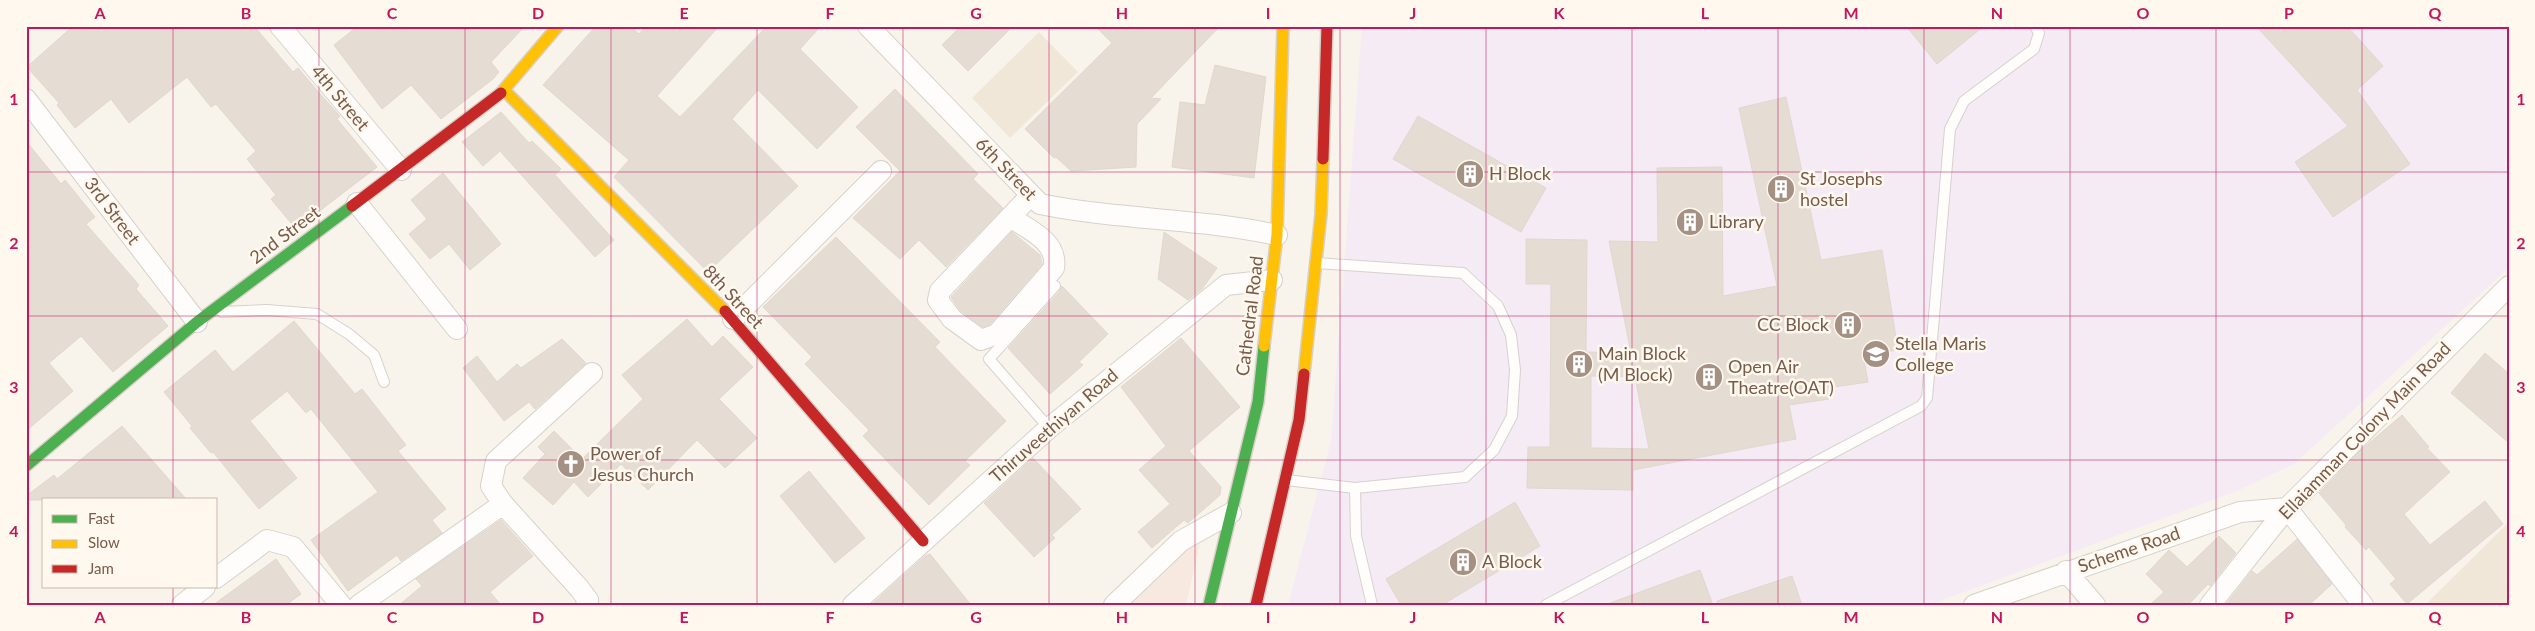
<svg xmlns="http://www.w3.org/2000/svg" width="2535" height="631" viewBox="0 0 2535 631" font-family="Lato,sans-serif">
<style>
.residential{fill:#f1e7d9}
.commercial{fill:#f8e9e0}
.education{fill:#f5ebf4}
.building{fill:#e5dcd3;stroke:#e1d7ce;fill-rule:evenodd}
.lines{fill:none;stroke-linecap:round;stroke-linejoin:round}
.lane-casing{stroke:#d7d1ca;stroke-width:12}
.street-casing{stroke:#d7d1ca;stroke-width:22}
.fast-casing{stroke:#d8d0c8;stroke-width:14}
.slow-casing{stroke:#d8d0c8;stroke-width:14}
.jam-casing{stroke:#d8d0c8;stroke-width:14}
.lane{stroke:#fefdfc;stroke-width:10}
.street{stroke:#fefdfc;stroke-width:20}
.fast{stroke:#4caf50;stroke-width:11}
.slow{stroke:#ffc107;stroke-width:11}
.jam{stroke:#c62828;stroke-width:11}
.grid{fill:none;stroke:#c2185b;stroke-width:1;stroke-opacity:0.55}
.labels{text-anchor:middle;stroke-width:5;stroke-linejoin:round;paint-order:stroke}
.street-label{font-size:18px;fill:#785b4a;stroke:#fff8ee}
.poi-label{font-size:18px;fill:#785b4a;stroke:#fff8ee;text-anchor:start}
.neatline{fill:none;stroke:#c2185b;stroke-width:2}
.grid-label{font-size:16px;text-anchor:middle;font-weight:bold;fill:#c2185b}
</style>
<rect width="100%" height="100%" fill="#f8f4ec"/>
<!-- residential -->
<path class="residential" d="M1039,32L1078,72L1010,138L972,98Z
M2509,522V605H2425Z"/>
<!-- commercial -->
<path class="commercial" d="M1200,544L1186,605H1122L1175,551Z"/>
<!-- education -->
<path class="education" d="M1362,26H2508L2509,268L2294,464L2237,491L1929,605H1288L1331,441Z"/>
<!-- building -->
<path class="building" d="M73,26H254L293,72L298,68L322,96L340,116L337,119L377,167L296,229L271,199L276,195L247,159L256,151L216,104L211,107L187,77L129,123L111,99L75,128L57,105L59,103L27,67Z
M358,26H525L491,62L499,72L493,79L441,119L411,85L382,109L334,45Z
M596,26H630L639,34L646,26H719L657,96L680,117L767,26H821L800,49L858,107L817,149L758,90L732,119L798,186L708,272L614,177L629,160L543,85Z
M961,26H1013L968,71L942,45Z
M1095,26H1220L1151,98L1161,99L1137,124L1136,167L1071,171L1056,157L1054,158L1025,129L1112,43Z
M1906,26H1984L1937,64Z
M2256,26H2347L2383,66L2357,90L2410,164L2333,217L2295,162L2348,126Z
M1215,65L1266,77L1254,178L1172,167L1180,102L1205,105Z
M895,89L978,174L973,179L1003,208L946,267L919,240L900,259L853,218L900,171L856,127Z
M1786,97L1821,260L1882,250L1898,350L1863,355L1868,382L1827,388L1829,399L1789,405L1796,439L1633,470V490L1527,488L1528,447H1550L1551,284H1526V239L1587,240L1586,352L1631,353L1609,241L1658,242L1657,168L1722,167L1723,296L1777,286L1739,108ZM1591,376L1635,377L1649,449L1591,448Z
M501,112L529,143L532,141L561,169L555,175L614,240L595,257L500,151L483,166L462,142Z
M1418,116L1546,188L1521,232L1393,159Z
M26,141L61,184L65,180L95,217L86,224L139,285L136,289L168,326L113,372L81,336L49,363L73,391L26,431Z
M443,173L501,244L470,270L449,244L430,259L409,234L427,219L411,200Z
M1012,232L1040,255L1042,264L990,324L983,327L960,310L951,297Z
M1164,232L1217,268L1202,289L1188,300L1158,279Z
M836,237L940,342L935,347L1006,421L965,461L970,465L929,505L863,436L869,430L805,364L812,357L763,307Z
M1062,286L1108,334L1079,362L1083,365L1050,394L1008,348L1060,291Z
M687,319L712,347L723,336L753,367L719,399L757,438L725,468L697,440L648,490L621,464L588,497L574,482L553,505L523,478L545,454L538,447L554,431L582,459L643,399L622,375Z
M294,321L355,394L362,389L406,445L398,451L446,509L432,520L442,533L401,561L397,555L348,591L311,540L378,492L311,409L306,413L287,391L250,421L297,478L259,509L213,452L211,453L190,428L192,426L164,392L215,350L233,372Z
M1181,338L1240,407L1189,451L1221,487L1220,495L1188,523L1184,520L1152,548L1138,532L1170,504L1139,470L1166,446L1121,387Z
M562,339L586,363L535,409L529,402L504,421L463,368L477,356L497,382L517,364L521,368Z
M2485,353L2509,374V443L2451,393Z
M2402,415L2429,447L2427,448L2450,472L2404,514L2430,545L2485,501L2503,524L2407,604L2390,584L2396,579L2369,547L2366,550L2345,527L2346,525L2319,493L2361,450Z
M122,426L187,500H26V496L54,475L57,479Z
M1033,458L1081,509L1052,535L1055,538L1034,557L984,503Z
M809,471L865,538L835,563L780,496Z
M1515,502L1540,546L1442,605H1401L1386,579Z
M501,520L533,556L490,592L501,605H399L422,586L416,579Z
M2219,536L2236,553L2210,586L2208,584L2188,605H2150L2164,592L2146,574L2169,550L2187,567Z
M2297,539L2332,584L2309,605L2227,603L2252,571L2257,575Z
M930,554L971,605H871L925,556Z
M276,559L301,594L286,605H213Z
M1700,570L1713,605H1611L1610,603Z
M1792,576L1802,605H1718L1717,601Z"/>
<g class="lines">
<defs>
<path id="lane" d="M1316,263L1463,273L1498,306L1511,335L1515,370L1512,416L1494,450L1465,477L1355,488
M222,312L267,310L317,314L349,334L374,355L384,382
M1049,428L989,359L1055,286
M1286,480L1355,488L1356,536L1372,605
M1546,605L1921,406L1927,398L1950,129L1964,101L2034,49L2039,33L2035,26"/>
<path id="street" d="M280,26L401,170
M868,26L1040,204C1118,220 1199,218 1277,235
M26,99L197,322
M357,203L457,329
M1010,217C1029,230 1058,241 1054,268L997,334L981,340L952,319L938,300L940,291L1031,195
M733,319L881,171
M2066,571L2095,605
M216,578L267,540L293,547L341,605
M182,605L205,587
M359,605L503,504
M586,605L588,600L579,588L503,504L491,486L496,461L592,373
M853,605L1049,428L1226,285L1272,280
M1114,605L1181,541L1231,513
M1974,605L2240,512L2287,508L2363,605
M2210,605L2287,508L2509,286"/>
<path id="fast" d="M26,466L197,322L352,206
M1209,605L1258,402L1264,346"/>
<path id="slow" d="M504,90L725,311
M501,93L558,26
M1264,346L1277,235L1283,26
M1304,374L1321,214L1323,159"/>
<path id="jam" d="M1323,159L1327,26
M352,206L501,93
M725,311L923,541
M1256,605L1299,420L1304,374"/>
</defs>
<!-- lane casing -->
<use href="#lane" class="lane-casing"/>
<!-- street casing -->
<use href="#street" class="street-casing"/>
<!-- fast casing -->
<use href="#fast" class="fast-casing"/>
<!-- slow casing -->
<use href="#slow" class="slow-casing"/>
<!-- jam casing -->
<use href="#jam" class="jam-casing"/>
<!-- lane -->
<use href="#lane" class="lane"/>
<!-- street -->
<use href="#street" class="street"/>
<!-- fast -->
<use href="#fast" class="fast"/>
<!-- slow -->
<use href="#slow" class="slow"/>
<!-- jam -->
<use href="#jam" class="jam"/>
</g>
<!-- grid -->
<path class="grid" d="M173,26V500M319,26V605M465,26V605M611,26V605M757,26V605M903,26V605M1049,26V605M1195,26V605M1340,26V605M1486,26V605M1632,26V605M1778,26V605M1924,26V605M2070,26V605M2216,26V605M2362,26V605M26,172H2509M26,316H2509M26,460H2509M173,587V605"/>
<!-- icons -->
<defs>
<symbol id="building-disc" viewBox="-11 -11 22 22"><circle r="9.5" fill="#a59183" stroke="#fff8ee"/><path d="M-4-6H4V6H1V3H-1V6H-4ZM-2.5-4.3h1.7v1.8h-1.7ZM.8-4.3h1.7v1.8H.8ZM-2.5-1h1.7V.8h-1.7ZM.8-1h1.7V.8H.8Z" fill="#fff"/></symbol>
<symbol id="university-disc" viewBox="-11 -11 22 22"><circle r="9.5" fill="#a59183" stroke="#fff8ee"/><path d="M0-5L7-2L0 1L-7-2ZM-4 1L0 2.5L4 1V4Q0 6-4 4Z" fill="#fff"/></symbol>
<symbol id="church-disc" viewBox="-11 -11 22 22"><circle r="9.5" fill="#a59183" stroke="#fff8ee"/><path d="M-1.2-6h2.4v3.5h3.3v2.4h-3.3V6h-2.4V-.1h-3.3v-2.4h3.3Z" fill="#fff"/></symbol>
</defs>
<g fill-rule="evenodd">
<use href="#building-disc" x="1454" y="158" width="32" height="32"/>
<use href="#building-disc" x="1765" y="173" width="32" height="32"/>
<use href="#building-disc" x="1674" y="206" width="32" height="32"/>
<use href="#building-disc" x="1832" y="309" width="32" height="32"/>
<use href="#university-disc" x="1860" y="338" width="32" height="32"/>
<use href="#building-disc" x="1563" y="348" width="32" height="32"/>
<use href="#building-disc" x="1693" y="361" width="32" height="32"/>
<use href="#church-disc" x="555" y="448" width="32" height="32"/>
<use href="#building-disc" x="1447" y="546" width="32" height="32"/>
</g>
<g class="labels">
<!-- street labels -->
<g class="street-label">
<text transform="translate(340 98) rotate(50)" y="6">4th Street</text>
<text transform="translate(1006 169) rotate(46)" y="6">6th Street</text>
<text transform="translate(112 211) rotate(53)" y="6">3rd Street</text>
<text transform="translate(285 235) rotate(-37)" y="6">2nd Street</text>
<text transform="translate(733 297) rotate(47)" y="6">8th Street</text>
<text transform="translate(1250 316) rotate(-83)" y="6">Cathedral Road</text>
<text transform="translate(1054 426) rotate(-41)" y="6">Thiruveethiyan Road</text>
<text transform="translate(2365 431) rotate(-46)" y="6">Ellaiamman Colony Main Road</text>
<text transform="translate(2129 550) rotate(-19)" y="6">Scheme Road</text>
</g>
<!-- poi labels -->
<g class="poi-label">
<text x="1489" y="180">H Block</text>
<text x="1800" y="185">St Josephs<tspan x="1800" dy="21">hostel</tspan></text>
<text x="1709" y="228">Library</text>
<text x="1829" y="331" text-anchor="end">CC Block</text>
<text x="1895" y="350">Stella Maris<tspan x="1895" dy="21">College</tspan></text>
<text x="1598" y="360">Main Block<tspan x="1598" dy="21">(M Block)</tspan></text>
<text x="1728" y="373">Open Air<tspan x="1728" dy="21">Theatre(OAT)</tspan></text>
<text x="590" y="460">Power of<tspan x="590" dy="21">Jesus Church</tspan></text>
<text x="1482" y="568">A Block</text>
</g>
</g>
<!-- border -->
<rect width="2535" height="631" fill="none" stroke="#fff8ee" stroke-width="55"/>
<!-- legend -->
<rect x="42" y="498" width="175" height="90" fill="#fff8ee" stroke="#c9b9ac"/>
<rect x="52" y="515" width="25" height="8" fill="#4caf50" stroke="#c9b9ac"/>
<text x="88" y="524" font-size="15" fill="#785b4a">Fast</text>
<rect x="52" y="540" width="25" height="8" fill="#ffc107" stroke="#c9b9ac"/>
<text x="88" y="548" font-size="15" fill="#785b4a">Slow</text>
<rect x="52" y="565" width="25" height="8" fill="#c62828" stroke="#c9b9ac"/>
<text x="88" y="574" font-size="15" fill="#785b4a">Jam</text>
<rect x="28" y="28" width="2480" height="576" class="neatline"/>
<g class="grid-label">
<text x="100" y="19">A</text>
<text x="246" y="19">B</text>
<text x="392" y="19">C</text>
<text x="538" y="19">D</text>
<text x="684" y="19">E</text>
<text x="830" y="19">F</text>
<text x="976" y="19">G</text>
<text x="1122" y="19">H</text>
<text x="1268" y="19">I</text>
<text x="1413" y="19">J</text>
<text x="1559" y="19">K</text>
<text x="1705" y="19">L</text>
<text x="1851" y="19">M</text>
<text x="1997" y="19">N</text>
<text x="2143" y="19">O</text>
<text x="2289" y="19">P</text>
<text x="2435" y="19">Q</text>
<text x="14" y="105">1</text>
<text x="2521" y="105">1</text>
<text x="14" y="249">2</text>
<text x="2521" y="249">2</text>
<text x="14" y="393">3</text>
<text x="2521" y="393">3</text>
<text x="14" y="537">4</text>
<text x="2521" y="537">4</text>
<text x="100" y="623">A</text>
<text x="246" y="623">B</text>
<text x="392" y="623">C</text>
<text x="538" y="623">D</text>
<text x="684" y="623">E</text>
<text x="830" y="623">F</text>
<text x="976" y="623">G</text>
<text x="1122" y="623">H</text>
<text x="1268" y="623">I</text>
<text x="1413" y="623">J</text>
<text x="1559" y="623">K</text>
<text x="1705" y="623">L</text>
<text x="1851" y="623">M</text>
<text x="1997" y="623">N</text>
<text x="2143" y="623">O</text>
<text x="2289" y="623">P</text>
<text x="2435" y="623">Q</text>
</g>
</svg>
